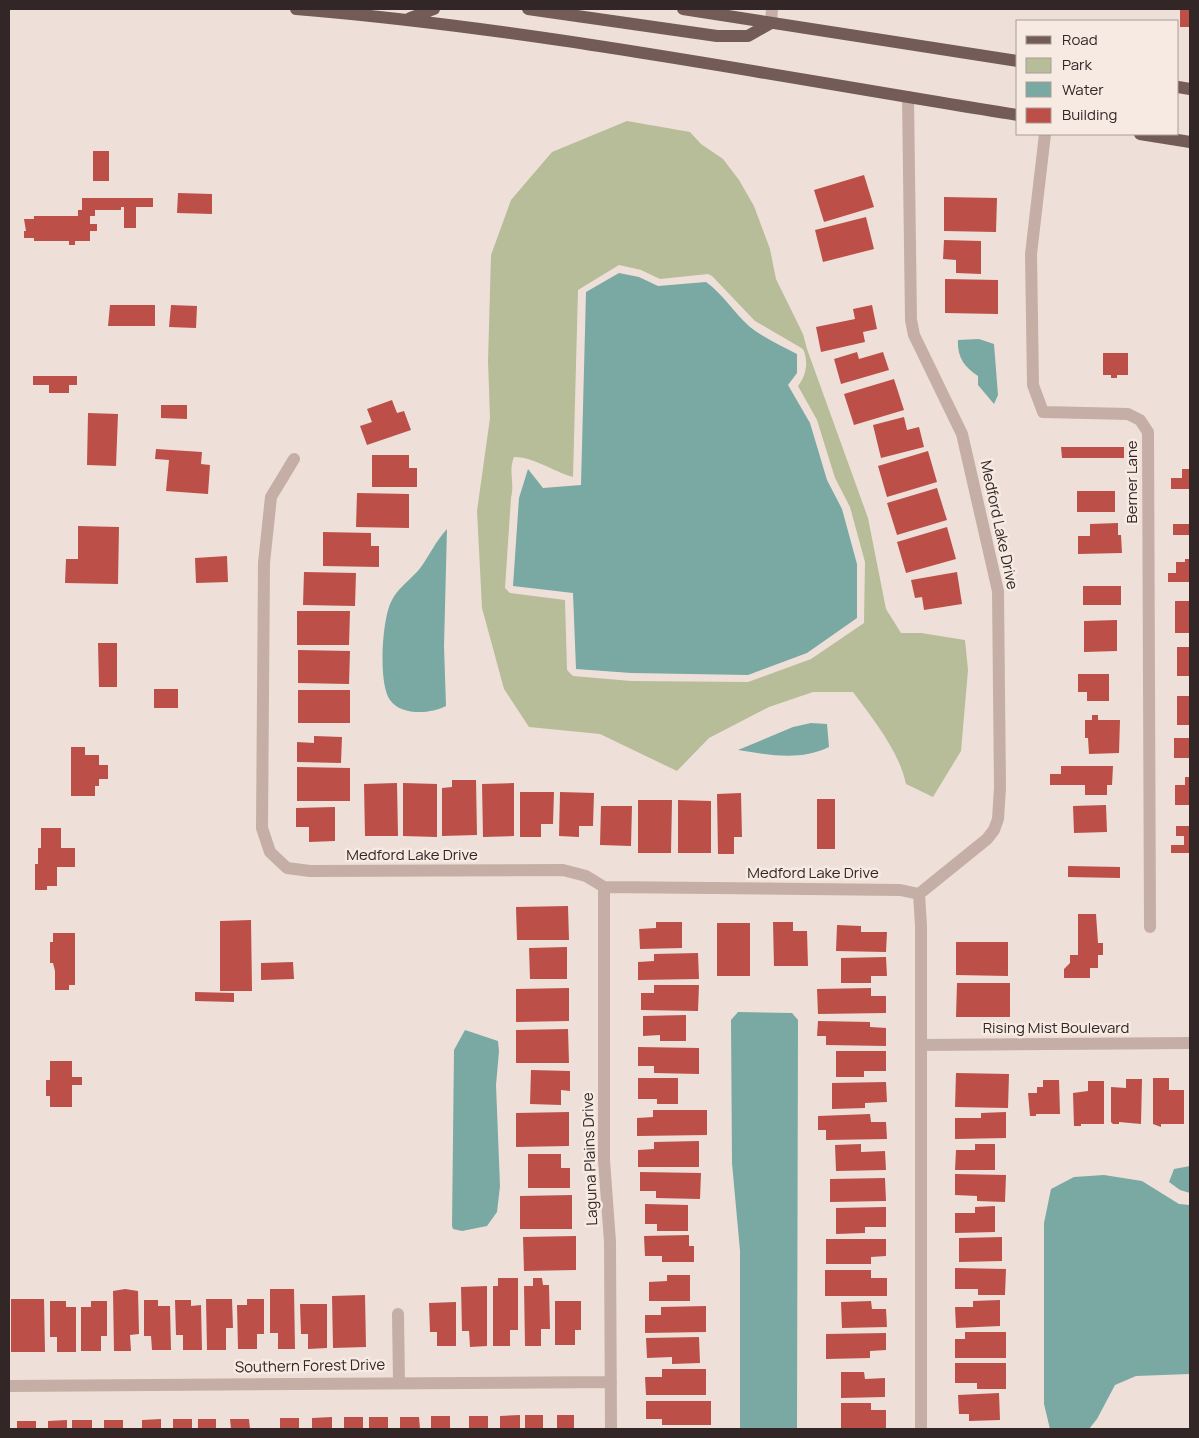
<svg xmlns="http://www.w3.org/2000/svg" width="1199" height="1438" viewBox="0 0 1199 1438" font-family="Manrope,sans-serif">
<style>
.green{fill:#b7bc99;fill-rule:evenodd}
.water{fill:#79a9a2}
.building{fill:#bc4f48}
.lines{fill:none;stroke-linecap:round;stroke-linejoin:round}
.minor{stroke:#c5aea5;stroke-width:12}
.major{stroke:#735c58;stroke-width:12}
.labels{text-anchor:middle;stroke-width:5;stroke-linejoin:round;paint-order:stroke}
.street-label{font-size:15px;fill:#322726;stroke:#f7eae3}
</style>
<rect width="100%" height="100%" fill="#eee0d8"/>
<!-- green -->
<path class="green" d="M627,121L690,132L701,144L723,159L739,180L754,206L770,249L776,279L803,334L807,349L868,518L886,609L901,633H921L965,640L968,670L961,751L933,797L906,784C899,751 873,719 853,692H813L769,707L709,738L677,771L600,734L529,727L504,689L482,608L477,511L490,418L488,361L491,255L511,200L552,152ZM619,265L641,270L660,279L708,274L712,276L755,321L803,349C809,362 806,376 798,386L817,420L835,478L850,507L865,562L864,623L811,659L748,682L631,681L573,676L567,670L565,600L510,593L505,588L511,498C515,482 508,472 514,457C534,457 552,471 573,477L578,290Z"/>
<!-- water -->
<path class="water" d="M619,273L639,277L658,286L706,282C723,294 734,313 750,327C764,338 781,346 797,354V373L788,385L810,423L827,480L842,509L857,564V618L807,653L748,675L631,673L576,669L573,593L513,586L519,498L528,469L543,488L581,485L586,292Z
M979,339L994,344L998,395L994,404L978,385V376C964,367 957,357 958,340Z
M447,529L444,646L446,706C431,714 401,716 390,700C378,684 382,620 391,602C397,588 412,579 421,567C430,554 436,541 447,529Z
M811,723L827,724L829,747C801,761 768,755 738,750L793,727Z
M738,1012L792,1013L798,1020L797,1429H740V1251L732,1163L731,1020Z
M465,1030L498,1041L499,1051L496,1085L500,1186L497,1212L487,1226L462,1231L453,1229L452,1226L454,1050Z
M1190,1166V1193L1180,1190L1169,1182L1174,1169Z
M1104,1175L1142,1181L1179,1204L1190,1205V1374L1136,1376L1115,1385L1097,1419L1089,1429H1050L1044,1404V1223L1051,1189L1074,1177Z"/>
<!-- building -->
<path class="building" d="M1180,9H1190V27H1180Z
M93,151H109V181H93Z
M864,175L874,207L824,222L814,190Z
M178,193L212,194V214L177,213Z
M944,197L997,198L996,232L944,231Z
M82,198H153V207H136V228H124V207H121V210H95V216H90V224H97V231H90V241H75V245H69V241H34V238H24V231H26L24,219H34V216H78V210H82Z
M866,217L874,249L823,262L815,230Z
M944,240L981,241V274L956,273V260L943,259Z
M945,279L998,280V314L945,313Z
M110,305H155V326H108Z
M171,305L197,306L196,328L169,327Z
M872,305L877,329L863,332L865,342L821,352L816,327L855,319L853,309Z
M857,352L859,359L883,352L889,370L841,384L834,359Z
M1103,353H1128V375H1117V378H1111V375H1103Z
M33,376H77V385H69V393H49V385H33Z
M894,379L904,410L854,425L844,394Z
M392,400L397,413L404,411L411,430L367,445L360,426L372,422L367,409Z
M161,405H187V419L161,418Z
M88,413L118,414L116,466L87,465Z
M904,417L907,430L919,427L924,447L881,458L873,425Z
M1061,447H1124V458H1062Z
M156,449L202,452L201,464L210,465L208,494L166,491L169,460L155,459Z
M928,451L937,482L887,497L878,466Z
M372,455H409V468H417V487H372Z
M1182,469H1190V489H1171V478H1182Z
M937,488L947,520L897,535L887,503Z
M1077,491H1115V512H1077Z
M357,493L409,494V528L356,527Z
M1118,523V535H1121L1122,553L1078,554V536H1090V524Z
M1173,524H1190V535H1173Z
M78,526L119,527L118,584L65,583L66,559H78Z
M947,527L956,559L906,573L897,542Z
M323,532L371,533V546H379V567L323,566Z
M227,556L228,582L196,583L195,558Z
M1185,559H1190V582H1168V573H1176V562H1185Z
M304,572L356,573L355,606L303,605Z
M957,572L962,604L924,610L922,597L915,598L911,580Z
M1083,586H1121V605H1083Z
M1175,601H1190V633H1175Z
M297,611H350L349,645H297Z
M1117,620V651L1084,652V621Z
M98,643H117V687H99Z
M1177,647H1190V676H1177Z
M298,650L350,651L349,684L298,683Z
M1078,674H1109V701H1087V692H1078Z
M154,689H178V708H154Z
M298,690H350V723H298Z
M1177,696H1190V725H1177Z
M1092,715H1098V720H1120L1119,753L1089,754L1088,738H1085V720H1092Z
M314,736L342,737L341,763L297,762V742L314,743Z
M1174,738H1190V758H1174Z
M71,747H85V755H99V765H108V779H99V786H95V796H71Z
M1061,766H1113L1112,785H1107V795H1085V785H1050V774H1061Z
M297,767L350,768V801H297Z
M1185,777H1190V805H1175V785H1185Z
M452,780H476L477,835L442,836V788L452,787Z
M397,783L398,836H365L364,784Z
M403,783L437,784V837L403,836Z
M514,783V836L483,837L482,784Z
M520,792H554L553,824H541V837H520Z
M560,792L594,793L593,826H579V837L559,836Z
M741,793L742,837H734V854H718L717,794Z
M817,799H835V849H817Z
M638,800H672L671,853H638Z
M678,800L711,801V853H678Z
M1106,805L1107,832L1074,833L1073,806Z
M601,806H632L631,846L600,845Z
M335,807V841L309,842V827H296V808Z
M1176,826H1190V853H1171V845H1184V836H1176Z
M41,828H61V848H75V867H57V886H47V890H35V864H38V848H41Z
M1068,866L1120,867V878L1068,877Z
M568,906L569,940H517L516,907Z
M1078,914H1096L1098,943H1103V955H1098V968H1090V978H1064V969L1070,963V955H1078Z
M251,920L252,991H220V921Z
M656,922H682V948L640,949L639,929L656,928Z
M773,922H793V931H807L808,966H774Z
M717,923H750V976H717Z
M837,925L861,926V932H887L886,952L836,951Z
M53,933H75V985H69V990H55V971L53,963H50V942H53Z
M956,942H1008V976L956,975Z
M567,947V979H530L529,948Z
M698,953L699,979L638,980V962L654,961V954Z
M886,957L887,976H871V983H841V958Z
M293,962L294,979L261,980V963Z
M957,983H1010V1017H956Z
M654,985H699L698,1011L641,1010V993H654Z
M569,988V1021L516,1022V989Z
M871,988V996H886V1013L818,1014L817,989Z
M195,992L234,993V1002L195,1001Z
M686,1015V1041H660V1035L643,1036V1016Z
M818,1021L870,1022V1027L886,1028V1046L826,1045V1036H817Z
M568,1029L569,1063H516V1030Z
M638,1047L699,1048V1074L654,1073V1066H638Z
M836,1051H886V1071H864V1077H836Z
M50,1061H72V1077H82V1085H72V1107H50V1096H46V1080H50Z
M531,1070L570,1071V1091L561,1090V1105L530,1104Z
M956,1073L1009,1074L1008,1108L955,1107Z
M638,1078H678V1104H657V1099H638Z
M1153,1078H1169V1090H1184V1124H1161V1127L1153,1124Z
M1126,1079H1142L1141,1124L1119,1122V1124H1113L1111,1122V1087L1126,1088Z
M1043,1080H1059L1060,1114H1036V1116H1030L1028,1093H1037V1087H1043Z
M1088,1081H1104V1124H1081V1126H1074L1073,1093L1088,1091Z
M886,1082L887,1102L865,1103V1108L832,1109V1083Z
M653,1110H707V1135L637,1136V1118L653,1117Z
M569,1112V1146L516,1147V1113Z
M1006,1112V1138L955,1139V1118H981V1113Z
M870,1114L871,1122H886L887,1139L826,1140V1130H818V1116Z
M699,1141V1167H638V1150L654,1149V1142Z
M861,1144V1152L885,1151L886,1170L836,1171L835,1145Z
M975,1144H995V1170H955L956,1150H975Z
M528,1154H561V1168H570V1188H528Z
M640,1172L701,1173L700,1199L656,1198V1191H640Z
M955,1174L1006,1175L1005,1202L977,1201V1196L955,1195Z
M885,1178L886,1201L830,1202V1179Z
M572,1195V1229H520V1196Z
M645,1204L688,1205V1231H657V1224H645Z
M995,1206V1232L955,1233V1213H975V1207Z
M886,1207V1227H865V1233L836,1234V1208Z
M689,1235V1246H694V1262H662V1256H645L644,1236Z
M576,1236V1270L524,1271L523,1237Z
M1002,1237V1261L959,1262V1238Z
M826,1239H886V1256L871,1257V1264H826Z
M955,1268L1006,1269L1005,1295H978V1289H955Z
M825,1270H871V1278H887V1296H825Z
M667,1275H690V1301H649V1282L667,1281Z
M498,1278H518V1330H510V1346H493V1286H498Z
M533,1278H542L543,1285H549L550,1329H541V1346H525L524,1286H533Z
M487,1286V1346L470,1347L469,1331H462L461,1287Z
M125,1289L138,1291L139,1334L130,1335L131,1351H114L113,1291Z
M270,1289H294L295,1349H278V1333H270Z
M365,1295L366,1347L333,1348L332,1296Z
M11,1299H44L45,1352H11Z
M206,1299H232L233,1328H226V1350H207Z
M247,1299H264V1334H257V1349H238L237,1305H247Z
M144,1300H158V1306H170L171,1350H152L151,1336H144Z
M175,1300H191V1306L201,1305L202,1350H183V1335H176Z
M1000,1300V1326L956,1328L955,1307H973V1301Z
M50,1301H66V1307H76V1352H57V1337H50Z
M91,1301H107V1336H101V1351H81V1307H91Z
M555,1301H581V1330H575V1345H555Z
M871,1301L872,1309H886L887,1327L842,1328L841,1302Z
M456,1302V1346H437V1332H430L429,1303Z
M300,1304H327V1348L308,1349V1334H301Z
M706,1306V1332L645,1333V1315H661V1307Z
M965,1332H1006V1358H955V1339H965Z
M886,1333V1350L870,1351V1358L826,1359V1334Z
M699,1337L700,1363L672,1364V1357L647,1358L646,1338Z
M955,1363H1006V1389H977V1383H955Z
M662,1369H706V1395H646L645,1377H662Z
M841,1372H864L865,1379L885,1378V1397L841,1398Z
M999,1393L1000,1420L969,1421V1414H959L958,1395Z
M646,1401H711V1425H662V1419H646Z
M841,1403H871V1410H886V1429H841Z
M520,1415V1429H500V1416Z
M525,1415H543V1429H525Z
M557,1415H574V1429H557Z
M431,1416H450V1429H431Z
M469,1416H488V1429H469Z
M332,1417V1429H312V1418Z
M344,1417H363V1429H344Z
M369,1417H388V1429H369Z
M400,1417H419L420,1429H400Z
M280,1418H299V1429H280Z
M161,1419V1429H142V1420Z
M173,1419H192V1429H173Z
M198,1419H216V1429H198Z
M230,1419H249L250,1429H231Z
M67,1420V1429H48V1421Z
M72,1420H92V1429H72Z
M104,1420H123V1429H104Z
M17,1421H36V1429H17Z"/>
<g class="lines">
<!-- minor -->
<path class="minor" d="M771,23L772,9
M908,97L911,320L914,335L962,434L998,591L1000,788L998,819L994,830L987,839L919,894
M1045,134L1031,254L1033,385L1043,412L1128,414L1140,420L1148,432L1150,927
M294,459L271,497L264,563L262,828L270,852L287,868L310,871L563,870L586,876L604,887L900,890L919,894
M604,887V1160L610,1242L611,1429
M919,894L921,926V1429
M921,1045L1190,1043
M398,1314L399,1382
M9,1386L611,1382"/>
<!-- major -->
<path class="major" d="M296,9C539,29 777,77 1018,115
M528,9L717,36H748L771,23
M683,9L1018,61
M410,18L434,9
M1178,87L1190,89
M1140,134L1190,142"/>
</g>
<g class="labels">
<!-- street labels -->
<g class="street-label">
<text transform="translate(1132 482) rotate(-90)" y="5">Berner Lane</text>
<text transform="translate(999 525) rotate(78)" y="5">Medford Lake Drive</text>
<text x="412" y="860">Medford Lake Drive</text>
<text x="813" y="878">Medford Lake Drive</text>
<text x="1056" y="1033">Rising Mist Boulevard</text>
<text transform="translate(590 1159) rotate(-92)" y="5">Laguna Plains Drive</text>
<text transform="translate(310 1366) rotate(-1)" y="5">Southern Forest Drive</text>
</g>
</g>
<!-- border -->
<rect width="1199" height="1438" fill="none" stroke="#322726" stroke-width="20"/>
<!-- legend -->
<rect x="1016" y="20" width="162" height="115" fill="#f7eae3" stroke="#a89c97"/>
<rect x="1026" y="36" width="25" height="8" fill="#735c58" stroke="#a89c97"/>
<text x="1062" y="45" font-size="15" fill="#322726">Road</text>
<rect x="1026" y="58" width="25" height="15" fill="#b7bc99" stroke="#a89c97"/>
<text x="1062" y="70" font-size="15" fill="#322726">Park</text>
<rect x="1026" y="82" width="25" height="15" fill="#79a9a2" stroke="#a89c97"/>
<text x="1062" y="95" font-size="15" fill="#322726">Water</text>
<rect x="1026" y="108" width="25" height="15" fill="#bc4f48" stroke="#a89c97"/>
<text x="1062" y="120" font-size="15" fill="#322726">Building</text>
</svg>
